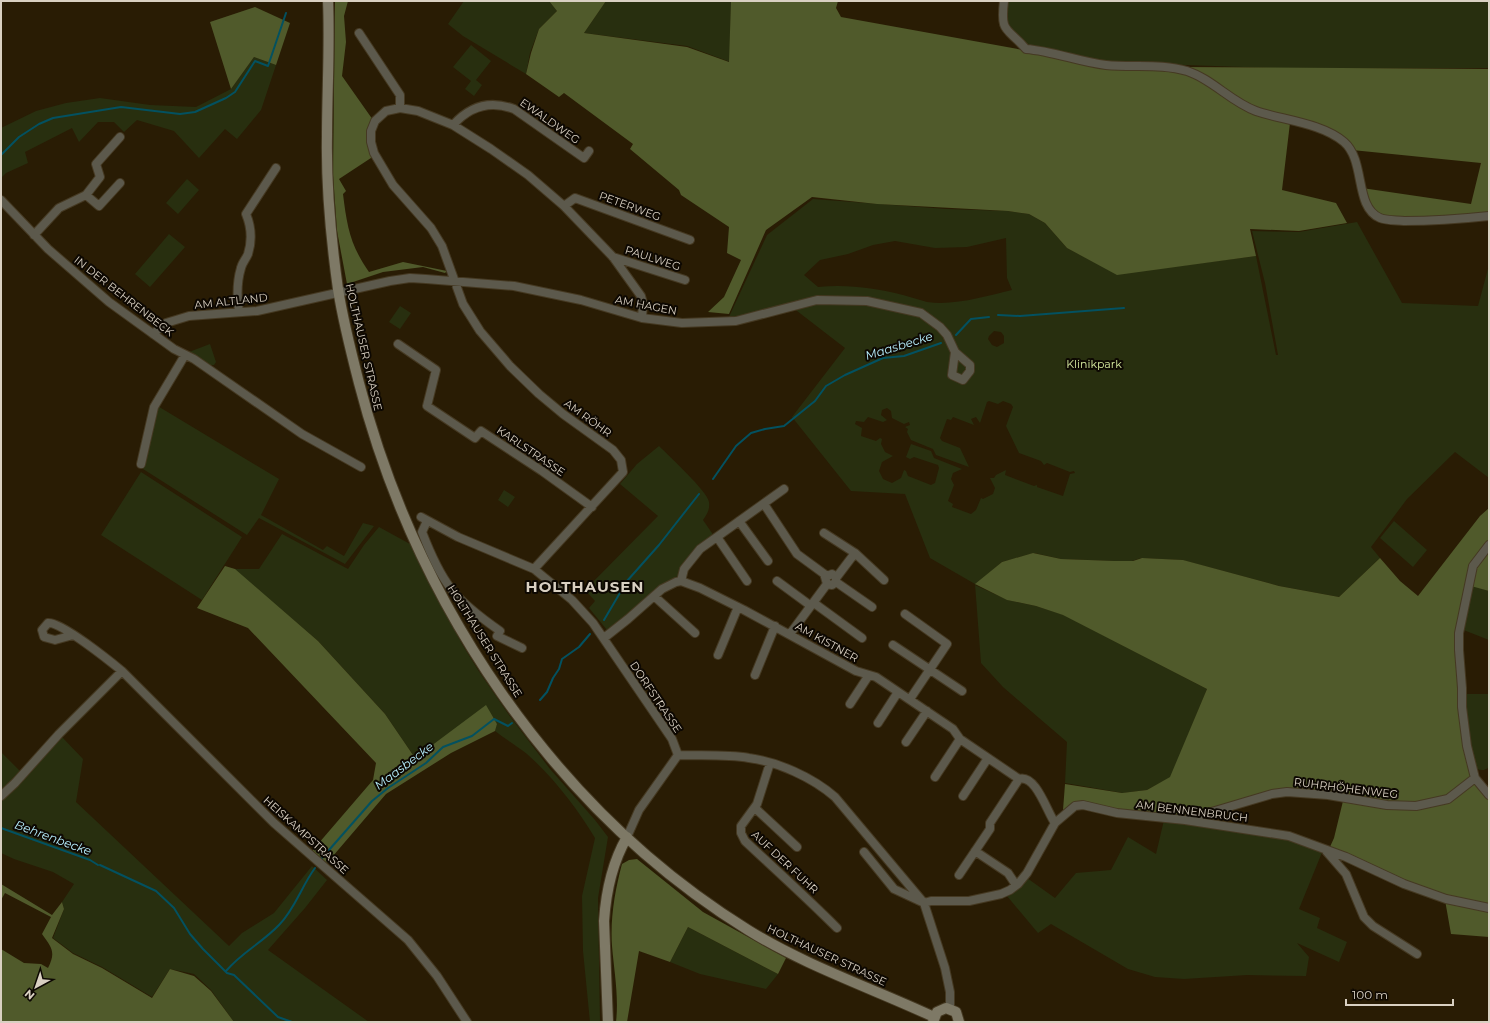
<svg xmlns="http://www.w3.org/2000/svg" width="1490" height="1023" viewBox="0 0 1490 1023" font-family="Montserrat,sans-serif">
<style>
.green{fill:#282f0f;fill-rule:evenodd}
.forest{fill:#505a2b}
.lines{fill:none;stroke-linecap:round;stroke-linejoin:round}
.stream{stroke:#035160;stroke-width:2}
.street-casing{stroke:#453922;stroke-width:10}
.secondary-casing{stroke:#453922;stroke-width:12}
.street{stroke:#5c594c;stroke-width:8}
.secondary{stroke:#7e7966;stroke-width:10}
.labels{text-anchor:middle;stroke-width:4;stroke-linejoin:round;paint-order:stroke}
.street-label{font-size:11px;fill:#d9d0c2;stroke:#0d0802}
.park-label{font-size:11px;fill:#dbeea2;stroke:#0d0802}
.water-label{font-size:12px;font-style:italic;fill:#b7effe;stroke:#0d0802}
.district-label{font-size:15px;font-weight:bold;letter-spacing:1px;fill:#d9d0c2;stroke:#0d0802}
</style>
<rect width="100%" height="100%" fill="#291c04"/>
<!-- green -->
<path class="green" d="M464,1H549L557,11L539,29L530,53L526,74L463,36L448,24Z
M606,1H731L730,62L687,46L584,33Z
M1007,1H1489V68H1273L1098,62L1030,48L1005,23Z
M471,45L491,61L476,80L482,85L474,96L465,89L471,81L453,67Z
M254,57L276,65L261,110L237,139L225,129L199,158L174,131L137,120L124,132L114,122H98L79,142L72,128L25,152L28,163L6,173L1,178V128L36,111L66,103L100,98L150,105L196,107L231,89Z
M187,179L199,190L178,214L166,203Z
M813,199L947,209L1008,211L1029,214L1045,223L1067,248L1117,274L1256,256L1276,355H1278L1265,283L1252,231L1299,232L1357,222L1402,303L1478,306L1489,265V478L1455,452L1407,499L1371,547L1380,558L1339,597L1279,586L1182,560L1141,558L1132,561H1114L1061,559L1034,553L1002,562L975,585L1008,600L1036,606L1064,615L1207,689L1171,777L1147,790L1123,793L1065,783L1067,742L1003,687L981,663L975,584L930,558L905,494L851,491L792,417L845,348L788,304L747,318L728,319L767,235ZM1006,238L1007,278L1012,290C986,296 955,306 927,302C919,300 911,297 903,295C875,288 847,284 818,287L804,275L820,260L848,254L873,245L895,241L935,248L967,247ZM994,331L1001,332L1004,336V343L997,347L992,345L988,339L989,336ZM989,401L998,404L1003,401L1011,404L1013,407L1006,426L1019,453L1041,461L1044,465L1047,463L1070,472L1074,471L1075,473L1070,474L1063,496L1037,487V485L1034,486L1005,475L1006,470L996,475L994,478H990L995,488L993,494L983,499L981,498L976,510L971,514L952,507L953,504L948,501L954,485L951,479L953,473L962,469L934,458L931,451L911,444L906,457L910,459L914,457L938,465L939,468L935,483L931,485L908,476L906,471L904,470L901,478L892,483L883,479L879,471L882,462L893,456L885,452L881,444L882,439L880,438L876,441L861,436L862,428L855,424L856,421L864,422L868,417L883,422L887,420L881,415L882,410L887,408L891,411L892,418L904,424L909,422L910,425L905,427L908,429L907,432L911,440L933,449L936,455L969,467L960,448L942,441L940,438L947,419L951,420L953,417L974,425L971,419L976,417L980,423L987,402Z
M169,234L185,247L150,287L135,274Z
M400,306L411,313L400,329L389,322Z
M210,344L216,362L214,365H210L189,352Z
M156,405L279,479L261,515L323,550L327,546L344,556L363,523L374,526L345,564L259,518L247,535L143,469Z
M659,446C669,456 707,491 709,502C710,510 707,514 703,520L714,536L677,578L607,630L589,608L595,601L585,590L658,516L620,484L637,464Z
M141,472L242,537L202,600L101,535Z
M504,490L515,497L508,507L498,500Z
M1394,521L1427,550L1413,567L1380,538Z
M379,527L410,544L462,644L478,670L509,715L550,769L595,820L608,837L598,898L600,1022H590L583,951L582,896L595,838C577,808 553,777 527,754C517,746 505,739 495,731L497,723L415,758L385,714L318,641L234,569H259L282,534L348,569L364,545Z
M1471,585L1489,591V640L1461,629Z
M1464,694H1489V767C1484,772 1478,770 1473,767Z
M62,737L83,759L76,802L229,946L242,933L274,913L312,866L327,880L305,908L268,950L369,1022H234L211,990L194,974L170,969L152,997L102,967L73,953L53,938L64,909L62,902L74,884L53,872L14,859L1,853V752L25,776Z
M1164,820L1289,838L1323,850L1299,909L1320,918L1317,928L1347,942L1339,962L1297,943L1309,957L1306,976L1247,975L1184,979L1155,977L1128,969L1051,924L1038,933L1007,896L1027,878L1055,898L1076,873L1111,870L1128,837L1156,854Z
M688,927L778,974L766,989L700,974L670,962Z"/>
<!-- forest -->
<path class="forest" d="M335,1H348L344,16L346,42L342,76L373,120L374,156L339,179L346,191L343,194C347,226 350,245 369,272L403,262L447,271L445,273L423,267L383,272L347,284L337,231L333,175Z
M549,1H606L584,33L687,47L729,62L731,1H838L836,8L841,17L1056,56L1175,67L1489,69V215L1399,219L1372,218L1362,188L1471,204L1481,163L1352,150L1337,135L1290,123L1282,190L1336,203L1347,223L1299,231L1250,229L1256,256L1117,275L1067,248L1045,223L1029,214L1008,211L877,204L812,197L766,230L729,314L708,312L724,297L741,260L727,253L729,227L681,195L679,190L630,149L633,144L564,93L559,97L526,74L531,53L539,29L557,11Z
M255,7L290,23L276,65L254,57L231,89L210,22Z
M1489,508V542L1474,561L1458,633L1471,769L1489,796V937L1451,934L1445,900L1329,849L1334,838L1343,801L1270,791L1186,817L1074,804L1063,810L1065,784L1122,793L1147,790L1170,777L1207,689L1063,615L1036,606L1007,600L975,584L1002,562L1033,553L1061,559L1115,561H1133L1142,558L1183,560L1279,586L1339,597L1380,558L1400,581L1418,596L1480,516Z
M1489,546V591L1471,586L1473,572Z
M225,566L235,569L318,641L385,714L415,758L486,705L497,724L495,731L451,753L386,794L327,863L312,851L373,780L376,763L248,628L197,608Z
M637,859L703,912L786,958L778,974L688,927L670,962L639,951L627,1022H616C619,996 614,971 612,946C610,919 615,890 622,864L629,860Z
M1,884L52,915L62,902L64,909L52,938L73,954L102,968L152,998L170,969L194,976L211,991L234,1022H1V949L24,963L41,964L48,968C56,952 52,948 42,934L51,917L5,893L1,900Z"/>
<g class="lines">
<!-- stream -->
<path class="stream" d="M1,155L19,137L39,124L53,118L121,107L180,114L195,112L226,98L235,92L255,61L268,66L286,13
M998,315L1020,316L1124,308
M956,335L971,319L989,317
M713,479L736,446L751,433L765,429L784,426L815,401L826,386L845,375L883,358L904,356L941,343
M604,620L627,581L659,545L699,494
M540,700L547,692L553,678L559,669L562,659L579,647L590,634
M1,828L90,860L98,865
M322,858L372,801L388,788L426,763L443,747L472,736L494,719L508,726L512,723
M100,865L156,891L174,908L190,934L203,949L227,973L234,975L278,1017L292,1022
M226,971C241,953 263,942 279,925C295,909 301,887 315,868"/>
<defs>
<path id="street" d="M1004,1C1000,34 1007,27 1026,49C1053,51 1079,62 1106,65C1133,68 1161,63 1187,71C1212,79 1231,102 1256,111C1282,120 1322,123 1344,142C1366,161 1354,207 1380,218C1387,221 1398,220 1404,221C1433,221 1461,219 1489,216
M359,33L400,95V108
M453,125C470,106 490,100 514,109L584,158L589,151
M86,195L99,206L120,183
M1,200L48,249L109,302L174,349L194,359L302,434L361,467
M564,206L575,198L690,240
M34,235L59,208L86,195L100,177L96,164L120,137
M613,257L685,280
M239,312C237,298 237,281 241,268C242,263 246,259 248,254C252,241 251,226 246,214L276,168
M153,334L166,323L189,316L257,311L390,281L410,278L426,279L514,286L581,300L642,318L682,323L736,321L817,300L867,301L921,313L940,327L947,335L955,352L970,365V371L963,380L952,375L955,352
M398,344L436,370L427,406L475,438L481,431L542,471L592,507
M141,464L154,407L185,355
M764,504L797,554L827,576
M421,517L458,537L534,569L572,600L593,623L672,739L678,755
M427,521L422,532C442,584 454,599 500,631L497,636L522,648
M739,521L768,561
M824,533L855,553L884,580
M717,537L747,581
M1489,545L1473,566L1459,633V650L1462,688V707L1467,746L1475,778L1489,795
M534,569L623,472L621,460L613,450L563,414L539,394L510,366L480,331L463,304L442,246L431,228L393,185L374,153L371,142V131L375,121L386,111L400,108L418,111L453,125L491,149L528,175L564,206L613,257L641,296L643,303L642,318
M836,578L855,553
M681,581L684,569L700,549L784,489
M777,581L811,606
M836,582L872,607
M654,596L695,633
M814,603L862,638
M905,614L947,644L910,699
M790,634L827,584L832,585L836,582V577L832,574L825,577L827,584
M73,635L55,640L44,637L42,630L48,623C60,621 111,662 122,671L274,823L408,940L437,976L467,1022
M604,638L628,619L662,589L676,582L681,581L700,588L744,610L856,671L876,677L953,729L960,739L1019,779C1036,774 1047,812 1055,823
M893,645L962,691
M718,655L738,607
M755,675L775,626
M850,704L869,675
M878,723L898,692
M906,742L927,711
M678,755C701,756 726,754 749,758C778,762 812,777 835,797L924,903L945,968L950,992V1009
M770,763L757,804L741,826V833L745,841C776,870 807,898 837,928
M935,777L960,739
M1,796L15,783L59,734L122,671
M963,796L988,758
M755,808L797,847
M1188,819L1272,794L1287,792L1328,795L1387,805L1416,806L1448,799L1475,778
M627,837L639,810L678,755
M975,851L1008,873L1016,885
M1326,851L1346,874L1364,917L1373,926L1417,954
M864,852L894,889L924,903L931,901H969L1001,894L1010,890L1018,884L1027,873L1055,823L1075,806L1083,805L1117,813L1185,820L1289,836L1346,857L1404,884L1446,899L1489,908
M959,875L990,829V823L1019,779"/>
<path id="secondary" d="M328,1C330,46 327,91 327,136C326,187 331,239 338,289C343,321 351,352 359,383C416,603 553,809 748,930C804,965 874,989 934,1017
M608,1022L604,921C606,891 612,863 627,837
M933,1022L937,1012L946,1008L956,1012L959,1022"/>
</defs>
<!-- street casing -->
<use href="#street" class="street-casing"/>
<!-- secondary casing -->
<use href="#secondary" class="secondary-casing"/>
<!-- street -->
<use href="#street" class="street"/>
<!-- secondary -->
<use href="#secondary" class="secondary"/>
</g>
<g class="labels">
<!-- street labels -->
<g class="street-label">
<text transform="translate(550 121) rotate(35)" y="4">EWALDWEG</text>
<text transform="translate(630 206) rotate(20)" y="4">PETERWEG</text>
<text transform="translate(653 258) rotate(18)" y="4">PAULWEG</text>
<text transform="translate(124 296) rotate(38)" y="4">IN DER BEHRENBECK</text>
<text transform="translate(231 301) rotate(-6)" y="4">AM ALTLAND</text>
<text transform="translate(646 305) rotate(11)" y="4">AM HAGEN</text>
<text transform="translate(364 347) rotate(77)" y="4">HOLTHAUSER STRASSE</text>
<text transform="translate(588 418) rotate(36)" y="4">AM RÖHR</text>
<text transform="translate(531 451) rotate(34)" y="4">KARLSTRASSE</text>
<text transform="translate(485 641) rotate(58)" y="4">HOLTHAUSER STRASSE</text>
<text transform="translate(827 642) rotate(29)" y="4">AM KISTNER</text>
<text transform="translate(656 697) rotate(56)" y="4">DORFSTRASSE</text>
<text transform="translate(1346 788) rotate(7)" y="4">RUHRHÖHENWEG</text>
<text transform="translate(1192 811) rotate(7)" y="4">AM BENNENBRUCH</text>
<text transform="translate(306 835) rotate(42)" y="4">HEISKAMPSTRASSE</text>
<text transform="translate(785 862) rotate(43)" y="4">AUF DER FUHR</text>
<text transform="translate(827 955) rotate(25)" y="4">HOLTHAUSER STRASSE</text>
</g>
<!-- park labels -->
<g class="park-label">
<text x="1094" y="368">Klinikpark</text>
</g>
<!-- water labels -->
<g class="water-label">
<text transform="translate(899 346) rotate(-17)" y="4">Maasbecke</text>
<text transform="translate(404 766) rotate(-37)" y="4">Maasbecke</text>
<text transform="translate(53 838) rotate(20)" y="4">Behrenbecke</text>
</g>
<!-- district labels -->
<g class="district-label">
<text x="585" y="592">HOLTHAUSEN</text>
</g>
</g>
<!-- border -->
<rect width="1490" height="1023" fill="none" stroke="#d9d0c2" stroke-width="4"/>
<!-- north arrow -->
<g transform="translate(36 987) rotate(220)" stroke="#0d0802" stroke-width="3" paint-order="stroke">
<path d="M0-3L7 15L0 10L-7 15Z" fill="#d9d0c2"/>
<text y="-6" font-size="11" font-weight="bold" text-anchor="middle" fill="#d9d0c2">N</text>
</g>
<!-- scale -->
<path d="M1346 999v6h107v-6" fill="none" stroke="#d9d0c2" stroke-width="2"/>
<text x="1352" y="999" font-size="12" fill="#d9d0c2" stroke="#0d0802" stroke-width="3" paint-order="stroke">100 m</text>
</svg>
